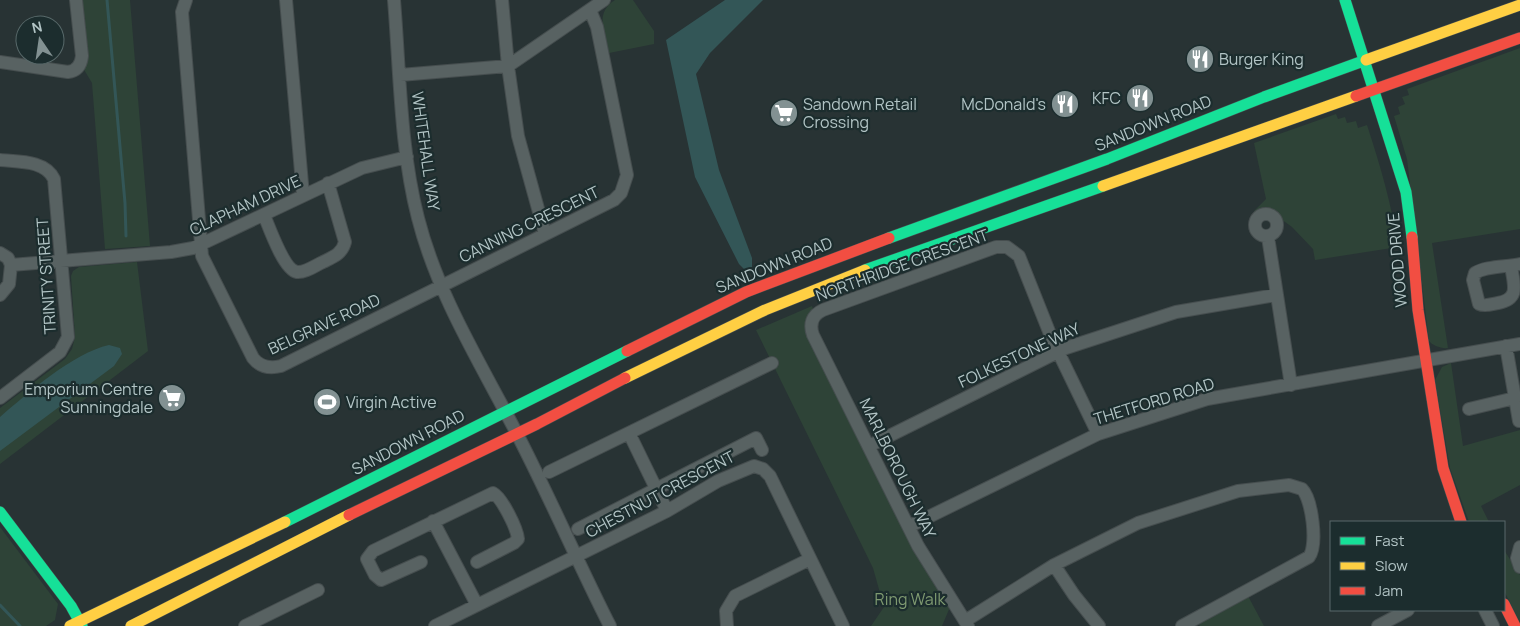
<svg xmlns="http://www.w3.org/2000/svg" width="1520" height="626" viewBox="0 0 1520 626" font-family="Manrope,sans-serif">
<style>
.green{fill:#2e4337}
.water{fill:#335657}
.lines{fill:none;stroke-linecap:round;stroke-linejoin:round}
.stream{stroke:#335657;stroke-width:3}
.street-casing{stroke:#464e4f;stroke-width:14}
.fast-casing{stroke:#464e4f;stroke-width:12}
.slow-casing{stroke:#464e4f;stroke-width:12}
.jam-casing{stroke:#464e4f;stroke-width:12}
.street{stroke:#586262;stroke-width:12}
.fast{stroke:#16e098;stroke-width:11}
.slow{stroke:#ffcf43;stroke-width:11}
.jam{stroke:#f24e42;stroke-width:11}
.labels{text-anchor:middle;stroke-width:4.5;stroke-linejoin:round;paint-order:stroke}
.poi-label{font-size:16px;fill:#b2c4c5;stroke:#1c2d2e;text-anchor:start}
.street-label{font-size:16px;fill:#b2c4c5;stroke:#1c2d2e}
.park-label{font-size:16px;fill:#7f9a71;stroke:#1c2d2e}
</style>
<rect width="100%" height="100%" fill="#283334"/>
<!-- green -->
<path class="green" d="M82,0H130L150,246L105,249L92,83L83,68Z
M615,0H633L654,31V44L609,53C605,32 594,13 615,0Z
M1520,48V229L1432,243L1448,348C1441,349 1432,345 1429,341L1407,159L1394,116L1400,114L1398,107L1405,104L1402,97L1409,95L1407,89Z
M1336,114L1338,119L1345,117L1347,123L1356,121L1358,128L1367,125C1380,165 1392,205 1398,247L1315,260L1313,249L1292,227L1270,211L1257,214L1254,211L1266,199L1254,143Z
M137,262L148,351L0,464V408L65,359L72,349L75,337L71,276L73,271L79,267Z
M812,306L813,309L808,316L950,607L942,626H871L884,607L873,568L756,330Z
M1451,363L1463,446L1520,430V485L1481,506L1489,522H1469L1450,468L1435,380L1442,367Z
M0,527L58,604L55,620L46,626H0Z
M1504,550L1520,575V622L1504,591Z
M1248,596L1264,626H1200L1198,622Z"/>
<!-- water -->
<path class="water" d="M725,0H763L710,53L696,74L719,170L752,258V267L745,270L739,264L695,177L666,40Z
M109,345L120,348L122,354L114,366L0,451V417C28,393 73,353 109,345Z"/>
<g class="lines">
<!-- stream -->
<path class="stream" d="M107,0L125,203L126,236
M0,605L20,626"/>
<defs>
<path id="street" d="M186,0L182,12L202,256L253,358C260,367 269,369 281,366L614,200L621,193L627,175L597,27L590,10
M286,0L303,195
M394,0C400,72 400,148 418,218C437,293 479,361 514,428C548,493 577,561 610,626
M502,0L508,66L518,136L545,234
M0,62L68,72C77,71 81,65 82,56L76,0
M400,75L508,66L604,0
M0,160C18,162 45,160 54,179L68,337L60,352L0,398
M1255 225a11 11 0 1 1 22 0a11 11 0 1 1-22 0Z
M264,215C269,227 284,270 297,272C305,273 316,265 323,262C333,257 342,254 345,242L328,183
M1268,237L1291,385
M0,253L8,258L11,265
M1511,266C1514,285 1520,299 1498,303C1492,304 1485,307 1479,304L1473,280L1475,273C1486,266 1506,267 1520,264
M0,295L9,284L11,265L171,252L193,248L362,168L407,157
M1506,346L1519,421
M1469,409L1515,398
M629,433L667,511
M869,446L1066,348L1176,312L1276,295
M549,472L772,363
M433,521L477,605
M910,526L1098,434L1207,399L1520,344
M578,529L756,438L762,450
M1520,547L1517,558L1520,567
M421,562L381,580L375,575L367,559L373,551L493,493C502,498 517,528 518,539L514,543L477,562
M1054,565L1074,595L1099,626
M1485,610L1493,626
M965,621L1054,565L1138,523L1238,491L1289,485L1302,489C1312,499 1318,545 1309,557L1182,626
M245,626L318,590
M435,626L667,511L718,481L754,466L763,469L770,476L843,626
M727,626L726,611L735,596L810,559
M968,626L918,546L813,335C809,324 812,315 823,310L996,247H1007L1019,256L1052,339L1098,434
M1378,626L1408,610"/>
<path id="fast" d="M1345,0L1406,192L1412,237
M889,238L1107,159L1264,97L1366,60
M865,270L1103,186
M0,512L71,606L82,626
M285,522L627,351"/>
<path id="slow" d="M1366,60L1520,5
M1103,186L1356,96
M625,378L765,310L865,270
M70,626L285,522
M131,626L349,515"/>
<path id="jam" d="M1356,96L1520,38
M1412,237L1418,310L1443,468L1461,522
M627,351L746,292L889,238
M349,515L537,424L625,378
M1504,604L1515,626"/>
</defs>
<!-- street casing -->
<use href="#street" class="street-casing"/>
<!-- fast casing -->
<use href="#fast" class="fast-casing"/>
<!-- slow casing -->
<use href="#slow" class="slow-casing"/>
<!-- jam casing -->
<use href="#jam" class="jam-casing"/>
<!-- street -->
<use href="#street" class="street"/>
<!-- fast -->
<use href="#fast" class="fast"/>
<!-- slow -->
<use href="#slow" class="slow"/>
<!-- jam -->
<use href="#jam" class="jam"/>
</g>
<!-- icons -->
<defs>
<symbol id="restaurant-disc" viewBox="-11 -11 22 22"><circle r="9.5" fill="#829192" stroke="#1c2d2e"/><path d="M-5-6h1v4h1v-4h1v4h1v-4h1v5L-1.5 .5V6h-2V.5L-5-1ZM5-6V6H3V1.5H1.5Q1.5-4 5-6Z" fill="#fff"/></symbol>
<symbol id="supermarket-disc" viewBox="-11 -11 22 22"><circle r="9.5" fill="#829192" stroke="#1c2d2e"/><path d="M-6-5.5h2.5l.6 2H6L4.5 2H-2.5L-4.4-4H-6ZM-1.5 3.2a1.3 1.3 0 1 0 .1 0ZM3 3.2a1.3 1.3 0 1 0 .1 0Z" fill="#fff"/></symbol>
<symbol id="stadium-disc" viewBox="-11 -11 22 22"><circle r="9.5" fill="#829192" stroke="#1c2d2e"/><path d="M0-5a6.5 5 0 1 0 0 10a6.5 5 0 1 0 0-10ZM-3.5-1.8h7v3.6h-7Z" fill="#fff"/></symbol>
</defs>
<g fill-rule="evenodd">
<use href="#restaurant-disc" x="1184" y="43" width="32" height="32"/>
<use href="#restaurant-disc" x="1124" y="82" width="32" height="32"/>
<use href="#restaurant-disc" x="1049" y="88" width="32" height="32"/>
<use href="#supermarket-disc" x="768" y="97" width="32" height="32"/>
<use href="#supermarket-disc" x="156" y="382" width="32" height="32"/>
<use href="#stadium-disc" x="311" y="386" width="32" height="32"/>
</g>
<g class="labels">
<!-- poi labels -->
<g class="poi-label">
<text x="1219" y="65">Burger King</text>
<text x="1121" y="104" text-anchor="end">KFC</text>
<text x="803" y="110">Sandown Retail<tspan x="803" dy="18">Crossing</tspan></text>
<text x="1046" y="110" text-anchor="end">McDonald's</text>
<text x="153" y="395" text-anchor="end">Emporium Centre<tspan x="153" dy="18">Sunningdale</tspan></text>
<text x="346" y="408">Virgin Active</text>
</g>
<!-- street labels -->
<g class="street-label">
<text transform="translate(1153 123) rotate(-22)" y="6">SANDOWN ROAD</text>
<text transform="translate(426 151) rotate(82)" y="6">WHITEHALL WAY</text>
<text transform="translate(245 205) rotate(-25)" y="6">CLAPHAM DRIVE</text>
<text transform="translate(529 224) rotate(-26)" y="6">CANNING CRESCENT</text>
<text transform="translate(1397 260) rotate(-95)" y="6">WOOD DRIVE</text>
<text transform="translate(774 265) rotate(-22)" y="6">SANDOWN ROAD</text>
<text transform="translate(902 265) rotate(-20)" y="6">NORTHRIDGE CRESCENT</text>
<text transform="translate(46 276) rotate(-94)" y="6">TRINITY STREET</text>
<text transform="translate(324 324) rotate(-25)" y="6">BELGRAVE ROAD</text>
<text transform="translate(1019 355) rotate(-25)" y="6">FOLKESTONE WAY</text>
<text transform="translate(1154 401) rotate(-17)" y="6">THETFORD ROAD</text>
<text transform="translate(408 442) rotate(-27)" y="6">SANDOWN ROAD</text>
<text transform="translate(898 468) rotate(64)" y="6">MARLBOROUGH WAY</text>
<text transform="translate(660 494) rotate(-28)" y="6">CHESTNUT CRESCENT</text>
</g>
<!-- park labels -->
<g class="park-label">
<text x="910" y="605">Ring Walk</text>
</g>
</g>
<!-- legend -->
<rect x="1330" y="521" width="175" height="90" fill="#1c2d2e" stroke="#58696a"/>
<rect x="1340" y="537" width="25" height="8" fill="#16e098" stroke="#58696a"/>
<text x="1375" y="546" font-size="15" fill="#b2c4c5">Fast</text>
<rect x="1340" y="562" width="25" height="8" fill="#ffcf43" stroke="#58696a"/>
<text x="1375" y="571" font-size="15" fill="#b2c4c5">Slow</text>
<rect x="1340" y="587" width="25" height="8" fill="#f24e42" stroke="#58696a"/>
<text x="1375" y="596" font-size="15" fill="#b2c4c5">Jam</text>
<!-- north arrow -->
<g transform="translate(40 40) rotate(347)"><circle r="24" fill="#1c2d2e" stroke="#58696a"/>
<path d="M0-4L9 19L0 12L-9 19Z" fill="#829192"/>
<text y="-8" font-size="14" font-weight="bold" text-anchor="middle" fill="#b2c4c5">N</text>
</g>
</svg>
